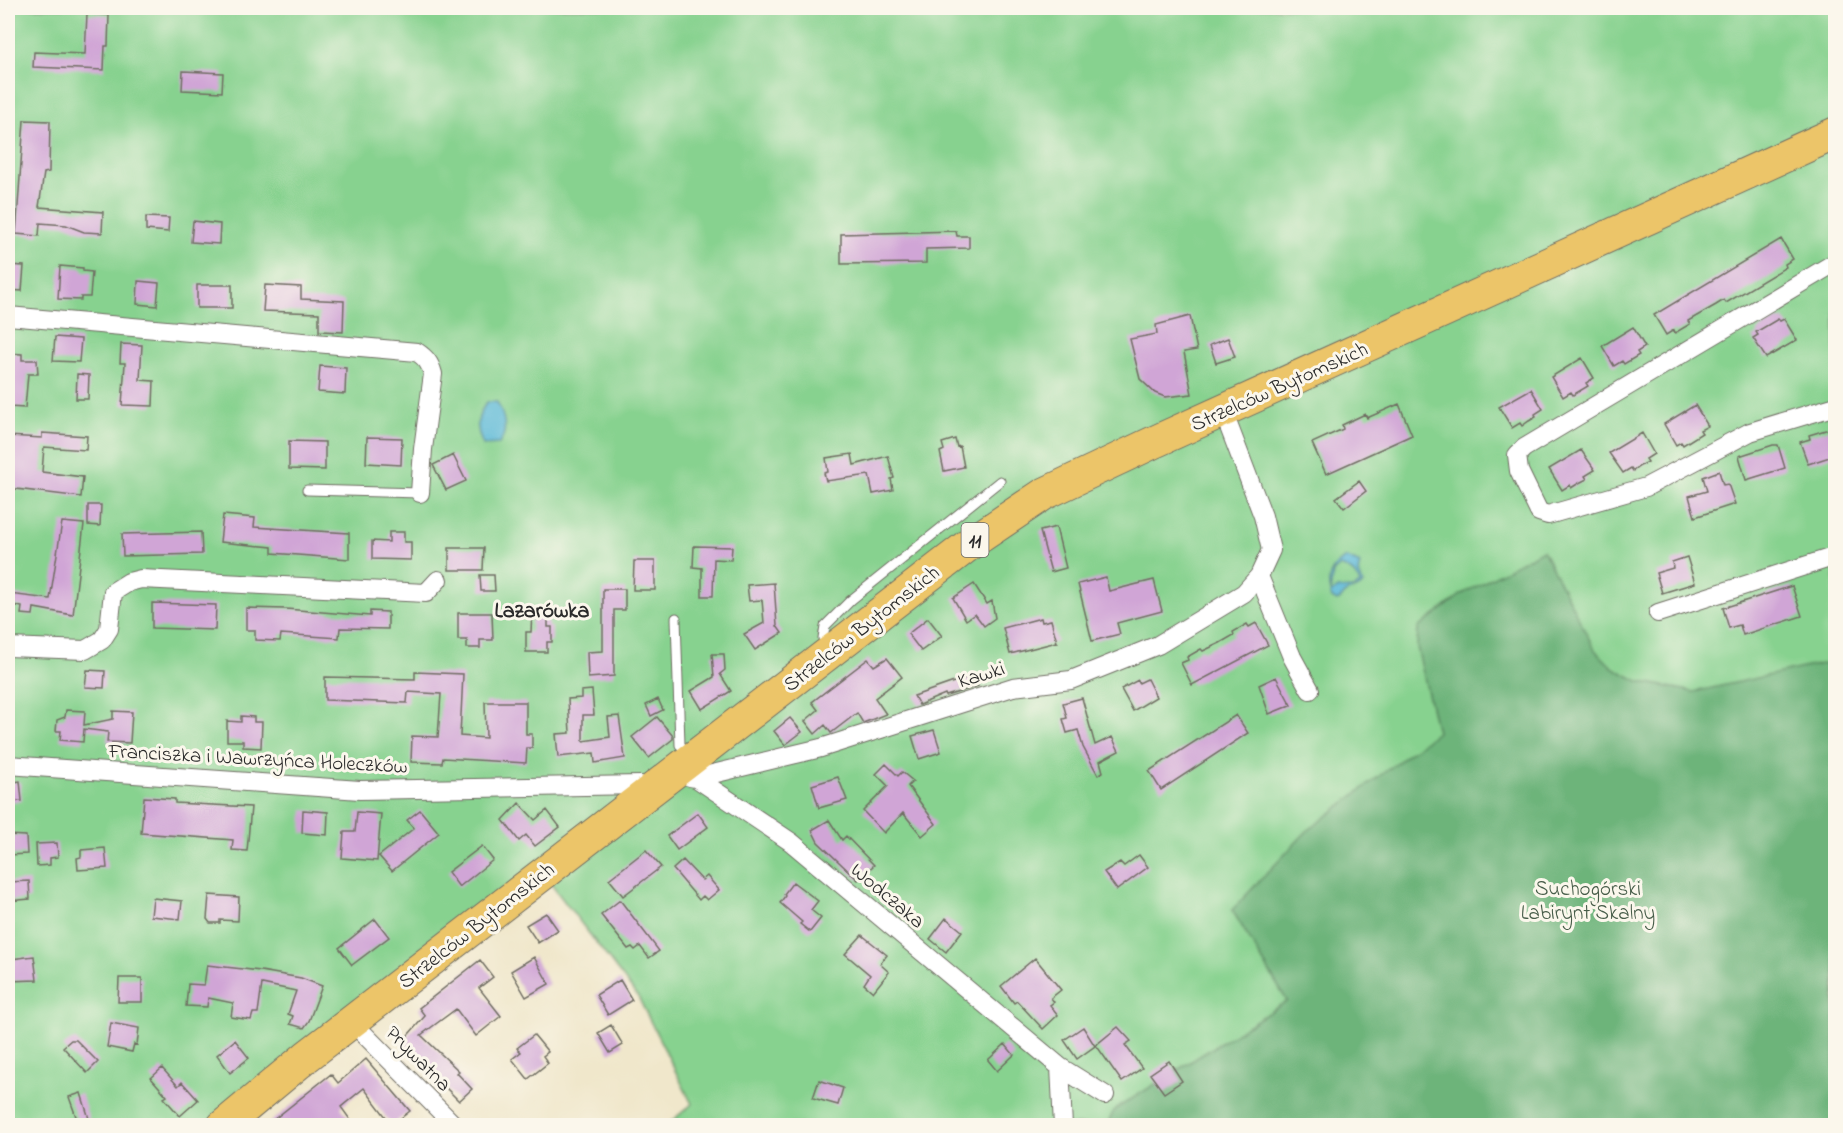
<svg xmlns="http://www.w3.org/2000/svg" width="1843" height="1133" viewBox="0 0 1843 1133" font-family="'Indie Flower',sans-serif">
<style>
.green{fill:#87d28f;stroke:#597e5d;stroke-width:1.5}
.forest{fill:#6db47a;stroke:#4c7052;stroke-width:1.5}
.water{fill:#58b8d7;stroke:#427281;stroke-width:1.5}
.building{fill:#d0a5d6}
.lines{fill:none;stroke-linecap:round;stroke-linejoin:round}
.service-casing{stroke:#706d63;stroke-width:11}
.minor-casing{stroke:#706d63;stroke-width:20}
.trunk-casing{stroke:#706d63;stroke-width:34}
.service{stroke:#fff;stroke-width:9}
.minor{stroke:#fff;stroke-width:18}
.trunk{stroke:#ecc569;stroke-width:32}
.labels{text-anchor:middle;stroke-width:6;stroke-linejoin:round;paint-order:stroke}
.shield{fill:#fbf7ec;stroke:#696865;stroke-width:1.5}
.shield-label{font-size:20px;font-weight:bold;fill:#2b2b2b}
.street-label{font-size:21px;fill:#2b2b2b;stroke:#fbf7ec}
.park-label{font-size:21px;fill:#475d49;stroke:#fbf7ec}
.neighbourhood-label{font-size:22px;font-weight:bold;fill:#2b2b2b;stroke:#fbf7ec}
</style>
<rect width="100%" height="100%" fill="#fbf7ec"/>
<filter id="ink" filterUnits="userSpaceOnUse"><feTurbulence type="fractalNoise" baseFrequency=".0167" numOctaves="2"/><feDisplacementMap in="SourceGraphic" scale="12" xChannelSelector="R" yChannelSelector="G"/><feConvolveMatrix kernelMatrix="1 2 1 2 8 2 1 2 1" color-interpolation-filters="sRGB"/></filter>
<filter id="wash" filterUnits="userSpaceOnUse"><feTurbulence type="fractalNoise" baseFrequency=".008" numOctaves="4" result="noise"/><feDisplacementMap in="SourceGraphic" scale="24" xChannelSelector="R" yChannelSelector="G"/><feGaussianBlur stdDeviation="1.35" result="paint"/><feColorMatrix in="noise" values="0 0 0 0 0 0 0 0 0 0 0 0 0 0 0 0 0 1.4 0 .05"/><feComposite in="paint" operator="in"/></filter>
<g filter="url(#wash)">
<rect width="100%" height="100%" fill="#f0e7cb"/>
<!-- green -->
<path class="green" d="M8,8H1835V1125H667L692,1104L638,997L547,879L214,1125H8Z"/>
<!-- forest -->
<path class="forest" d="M1543,550L1595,650L1612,667L1638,681L1694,692L1835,661V1125L1107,1126L1114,1110L1287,1001L1232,910L1306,832L1437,732L1417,647L1418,628L1462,594Z"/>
<!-- water -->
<path class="water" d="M487,402H497C504,416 509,430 499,444L483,445C475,427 476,417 487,402Z
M1347,558L1360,564L1358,572L1363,584C1358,591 1353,588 1347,592C1343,595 1343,599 1337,601L1332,598L1330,594L1337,589L1354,588L1360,584C1358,575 1348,568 1340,566L1333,572L1330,592C1326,575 1333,565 1347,558Z"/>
<g id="blocks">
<!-- building -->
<path class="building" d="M87,14L109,15L108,46H105L104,70L33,67L34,52L85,54Z
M183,71L223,73L222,92L182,90Z
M24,120L50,121L49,172L44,173L39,207L103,212L102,233L84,232L66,225L40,223L39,236L16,234Z
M146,217L169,218L168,232L146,230Z
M193,221L220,224L219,244L191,242Z
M956,231L957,236H969V248L926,249V263L841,264V234Z
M1781,239L1793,259L1785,264L1786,267L1726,303L1724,300L1716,305L1688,321L1690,324L1675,333L1674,330L1666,335L1654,315Z
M8,265L24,266L22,291L8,290Z
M60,266L83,268V271L92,272L90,297H81V300L58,299Z
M138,281L159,283L157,306L137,304Z
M197,285H232V308H197Z
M265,285L301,287V299L344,301L343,332L319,331V313L263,311Z
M1190,316L1197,350L1184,352L1192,394L1165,397L1155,393L1140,379L1130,339L1157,334L1156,325Z
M1778,319L1780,321L1784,319L1797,340L1766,358L1753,338L1758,335L1756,332Z
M1633,327L1645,347L1637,352L1639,355L1624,364L1622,361L1614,366L1602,346Z
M55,337L81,339L79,362L53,361Z
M1228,338L1235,357L1216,363L1210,345Z
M121,344L142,345L140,380L154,381L153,406L122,405L125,363H120Z
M8,353L22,354V360H37L38,374H28L25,408L8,407Z
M1582,358L1594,378L1586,383L1588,386L1573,395L1571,392L1563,397L1551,377Z
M320,366L346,368L345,394L318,392Z
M77,374L89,375L88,399H76Z
M1531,389L1543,409L1535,414L1536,417L1529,421L1522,426L1520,423L1512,428L1499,407Z
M1399,404L1412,435L1326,474L1312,443L1343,429L1342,425L1365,414L1367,418Z
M1695,405L1708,426L1700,430L1702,433L1683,445L1681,442L1676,445L1664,424Z
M1829,429L1830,432L1836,430V455L1808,464L1800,442L1810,439L1809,435Z
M42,433L87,436L86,450L44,447L42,472L83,477L81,497L8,488V436L42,438Z
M1642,433L1654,454L1646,459L1648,462L1640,466L1633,471L1631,468L1623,473L1609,453Z
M367,437L402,438L401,465L366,463Z
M955,439L957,447L960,446L964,467L944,471L940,452L944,450L942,443Z
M289,441L325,442V470L289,469Z
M1773,445H1778L1785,468L1746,480L1739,456Z
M1581,450L1595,470L1585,476L1587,479L1579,483L1571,488L1570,485L1562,490L1549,469Z
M852,454L854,465L888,456L894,478L891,479L893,490L873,494L869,475L826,481L824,473L828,472L826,458Z
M453,455L466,481L446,490L433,465Z
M1719,471L1723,485L1728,484L1735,504L1695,517L1689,496L1707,491L1703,477Z
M1359,481L1366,491L1344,508L1336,498Z
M88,505H101L100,526L88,525Z
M223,515L255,518L254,527L349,533V559L272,553V547L220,542Z
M62,522L84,524L73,615L34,608L33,615L21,614L22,607L8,604L9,594L50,599Z
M1056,527L1066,568L1051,572L1040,531Z
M201,532L202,554L123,556L122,534Z
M389,532H404V542H411V560L372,559V541L389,542Z
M694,546L732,547L731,560L714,559L713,596H702V568L693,567Z
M449,548H484L483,570H449Z
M1687,557L1695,583L1662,593L1656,573L1673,568L1672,562Z
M634,561H655V590H633Z
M480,575H494L495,591H481Z
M1106,577L1109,591L1154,580L1162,611L1117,623L1120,634L1092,641L1078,584Z
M774,583L777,626L782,633L755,650L744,634L764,623L762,600L749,601L747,585Z
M974,584L987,604L992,601L995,618L984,626L975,614L966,620L953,598Z
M1792,586L1802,616L1743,635L1740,625L1729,628L1723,608Z
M603,589H625V610H614V676L588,678L587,652L603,651Z
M152,603L216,605L215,630L152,628Z
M246,608L286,609L370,616V611L388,612V629L340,628L339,638L281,634L280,641L255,640V630H246Z
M532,611H548V627H552V642H547V652H526V632H531Z
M458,613H492L493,640H480V648H467V640H458Z
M928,618L942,636L921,651L908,634Z
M1041,618L1042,622L1051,620L1057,642L1010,654L1003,628Z
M1256,623L1268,645L1192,685L1181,663L1188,660L1187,657L1201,649L1203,651L1220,643L1234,635L1233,632L1247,624L1249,627Z
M712,654H724L725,670L720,674L731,691L702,709L691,691L714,677Z
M887,658L902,677L875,698L886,714L863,723L857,713L831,733L825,725L815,734L805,721L818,710L812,702L868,659L874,666Z
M87,670L105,671L104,688L85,687Z
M415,672L463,674L460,736L486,738L485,702H526V734H532V748H527L526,763L443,758L442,763L411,762L412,736L438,737L441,694L408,692L407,703L325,700V677L415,679Z
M974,675L978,686L946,696L945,694L919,705L914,696Z
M1276,677L1291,705L1269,714L1259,685Z
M1147,679L1156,697L1133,711L1121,689L1138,680L1139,683Z
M592,690L594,715H583V741L610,737L608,717L619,716L625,758L595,763L594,753L558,757L556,734L570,733L568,699L581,698V691Z
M1082,698L1095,745L1112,737L1119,751L1100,761L1103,772L1098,775L1083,747L1078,730L1067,733L1063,719L1067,718L1063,703Z
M658,699L663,710L651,716L646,705Z
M66,710L85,711L84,725L113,719V711L132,712L130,743L107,742L108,732L84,729L83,742L60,740L61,731H56L57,720L65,717Z
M1236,715L1248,733L1161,790L1149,771Z
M241,716L254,717V722H262L261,748L243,747V741H227V721L241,722Z
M657,717L673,736V739L649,758L632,737Z
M790,718L802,732L785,745L774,731Z
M934,730L941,752L919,759L912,736Z
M886,764L898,776L902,772L913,781L908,786L936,824L922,836L903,813L884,833L863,811L888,786L876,774Z
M838,777L847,800L819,808L812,785Z
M20,781L22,801L8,802V783Z
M144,797L175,799V803L251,807L247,851L232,850L233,840L141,833Z
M519,803L535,820L547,810L560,827L535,846L526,835L519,841L503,820Z
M303,810L328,812L327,835L302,833Z
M420,810L439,833L392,871L379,856L414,828L407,820Z
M357,812L381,814L377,861L342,858L344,832H355Z
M698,813L708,827L677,850L667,836Z
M829,820L842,840L846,836L874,865L858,880L818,842L812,830Z
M8,835L26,836L27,854L8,855Z
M57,843L58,857L50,858V865L37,866L36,844Z
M482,846L493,860L459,887L448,872Z
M105,848L107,868L78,870L77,858L81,857V850Z
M646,850L661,867L623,896L609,879Z
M1139,855L1148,867L1117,890L1104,872L1120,862L1124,866Z
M683,860L702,880L707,876L719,890L707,900L703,896L699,900L673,869Z
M29,881L30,899L8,901V882Z
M793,882L818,901L811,910L821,918L810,932L800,924L802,922L780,903L785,896L784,894Z
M209,895L239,897L238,921L220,920V923H210L207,919Z
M153,898L182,901L180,919L151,916Z
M620,900L659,951L649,958L640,946L635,950L632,947L628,949L601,915Z
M546,913L558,930L538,943L526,925Z
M946,918L962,931L946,952L930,939Z
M375,919L389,937L352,965L339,948Z
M862,935L887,955L880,964L889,972L873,992L864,984L870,975L845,954Z
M34,956L37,980L8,981V971L12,969L11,959Z
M534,957L549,984L526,997L511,971Z
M1035,958L1061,990L1051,998L1054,1002L1050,1005L1058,1015L1043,1029L1017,1001L1014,1003L1001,986Z
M480,960L493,977L479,988L501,1016L476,1036L456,1009L421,1035L459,1071L457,1073L472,1089L459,1101L444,1086L445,1085L401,1043L425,1016L419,1008Z
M207,965L261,971L301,978L322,986L309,1021L304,1028L290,1024L293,1016L288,1014L296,991L262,984L258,1013H253L251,1020L231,1017L233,1003L208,998L207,1007L186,1006L188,984L204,985Z
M119,978H142V1002H118Z
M620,980L632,1000L608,1015L596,995Z
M111,1023L139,1028L137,1045L134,1044L132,1052L107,1047Z
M611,1025L623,1045L610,1053L598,1033Z
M1083,1027L1095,1046L1077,1059L1064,1040Z
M1118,1027L1131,1041L1125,1045L1142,1068L1122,1082L1096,1045Z
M534,1035L548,1052L543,1056L548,1063L528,1079L512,1059L521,1052L517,1048Z
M71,1040H76L98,1062L87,1073L63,1047Z
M235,1040L249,1058L230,1073L217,1055Z
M1005,1044L1014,1055L997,1071L988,1060Z
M366,1059L410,1111L392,1125L364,1088L341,1107L354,1125H267L331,1074L338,1083Z
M1169,1061L1182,1081L1164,1093L1150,1074Z
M162,1068L178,1086L182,1082L198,1100L180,1116L164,1098L167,1096L151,1078Z
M819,1080L843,1088L838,1105L813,1098Z
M81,1093L91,1125H79L69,1097Z"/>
</g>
</g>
<g filter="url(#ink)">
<use href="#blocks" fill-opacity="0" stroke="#706d63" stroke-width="1.5"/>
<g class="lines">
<defs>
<path id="service" d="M307,490L420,493
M676,618L680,745L690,754
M826,647L823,638L825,626L851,600L1000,481"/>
<path id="minor" d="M1836,262L1524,448L1517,455L1519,471L1539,512L1548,515L1646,487L1750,432L1836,406
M8,316L417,352C426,358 430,363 433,374L423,449L420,493
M1259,576L1292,657L1310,690
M1658,613L1836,556
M8,647L85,650L102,640L109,629L113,592L129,582L141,579L426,593L438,580
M8,765L360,790L641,785L649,791
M690,777L696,778L791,842L1060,1067L1063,1126
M696,778L821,748L1013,687L1071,680L1158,645L1244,593L1259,576L1271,550L1263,516L1223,411
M352,1022L455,1126
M1060,1067L1105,1095"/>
<path id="trunk" d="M223,1126L306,1057L971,543L1044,494L1152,443L1836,133"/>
</defs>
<!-- service casing -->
<use href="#service" class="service-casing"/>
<!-- minor casing -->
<use href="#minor" class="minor-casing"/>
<!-- trunk casing -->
<use href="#trunk" class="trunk-casing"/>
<!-- service -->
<use href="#service" class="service"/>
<!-- minor -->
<use href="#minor" class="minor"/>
<!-- trunk -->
<use href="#trunk" class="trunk"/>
</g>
</g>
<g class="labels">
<!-- shield labels -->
<rect class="shield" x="961.5" y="523" width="27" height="34" rx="4.5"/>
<g class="shield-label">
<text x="975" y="547">11</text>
</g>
<!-- street labels -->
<g class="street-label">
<text transform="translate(1279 386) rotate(-24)" y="7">Strzelców Bytomskich</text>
<text transform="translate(861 628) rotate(-38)" y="7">Strzelców Bytomskich</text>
<text transform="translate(981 674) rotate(-17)" y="7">Kawki</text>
<text transform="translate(258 758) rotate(3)" y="7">Franciszka i Wawrzyńca Holeczków</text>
<text transform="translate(888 895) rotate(40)" y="7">Wodczaka</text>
<text transform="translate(476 925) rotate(-38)" y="7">Strzelców Bytomskich</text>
<text transform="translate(419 1058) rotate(45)" y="7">Prywatna</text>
</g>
<!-- park labels -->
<g class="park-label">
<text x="1588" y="895">Suchogórski<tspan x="1588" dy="24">Labirynt Skalny</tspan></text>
</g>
<!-- neighbourhood labels -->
<g class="neighbourhood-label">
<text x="542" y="617">Lazarówka</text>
</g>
</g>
<!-- margin -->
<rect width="1843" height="1133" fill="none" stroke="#fbf7ec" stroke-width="30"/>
</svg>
